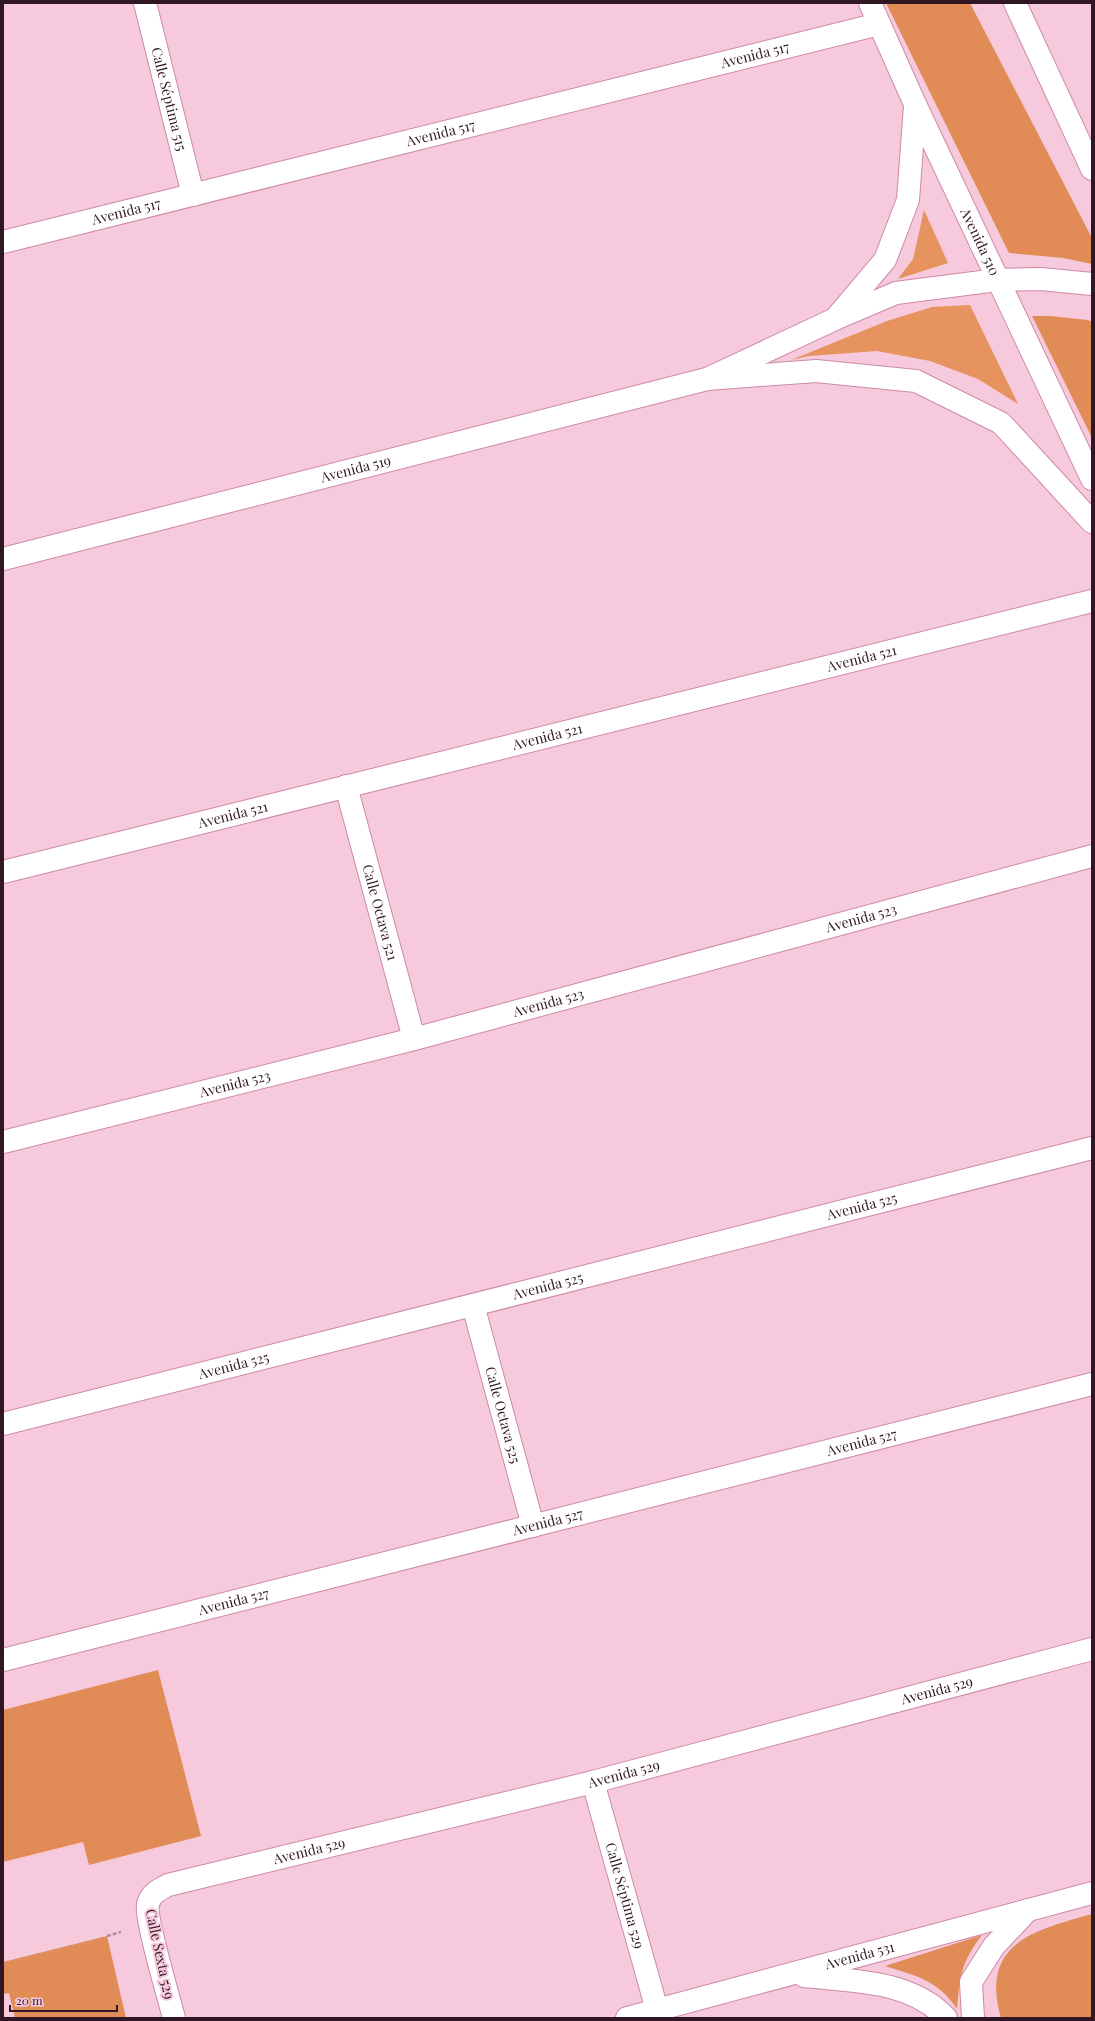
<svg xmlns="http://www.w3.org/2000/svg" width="1095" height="2021" viewBox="0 0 1095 2021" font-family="'Playfair Display',serif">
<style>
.green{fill:#e6935f}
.forest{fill:#e18c56}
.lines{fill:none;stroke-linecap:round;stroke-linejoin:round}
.minor-casing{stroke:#ce89a7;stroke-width:24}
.tertiary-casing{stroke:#ce89a7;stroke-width:24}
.primary-casing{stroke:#ce89a7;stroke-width:24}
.path{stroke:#b08b9b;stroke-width:2.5;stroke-dasharray:4 2;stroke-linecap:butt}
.minor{stroke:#fff;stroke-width:22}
.tertiary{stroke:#fff;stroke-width:22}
.primary{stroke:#fff;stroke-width:22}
.labels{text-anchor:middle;stroke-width:4;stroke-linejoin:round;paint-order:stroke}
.street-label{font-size:14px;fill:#311723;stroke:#f6cadc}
</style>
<rect width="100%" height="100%" fill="#f6cadc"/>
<!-- green -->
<path class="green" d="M924,210L948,263L898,279L913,259Z
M970,305L1018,404L978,379L930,361L877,351L809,356L791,360L887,321L932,307Z"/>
<!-- forest -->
<path class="forest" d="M886,3H970L1092,238V264L1063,258L1009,253Z
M1032,316H1050L1088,320L1092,322V438Z
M158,1670L201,1836L89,1865L83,1842L3,1862V1710Z
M1092,1914V2018H1001C979,1943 1035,1930 1092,1914Z
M982,1935C961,1963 960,1975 957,2009C938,1980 916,1976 885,1966Z
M107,1936L126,2018H15L9,1993L3,1994V1962Z"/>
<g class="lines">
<defs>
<g id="minor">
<path id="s1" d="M145,3L193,195"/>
<path id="s2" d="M3,242L879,24"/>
<path id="s3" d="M346,786L414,1039"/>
<path id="s4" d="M3,872L1092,601"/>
<path id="s5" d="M3,1142L414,1039L1092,856"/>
<path id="s6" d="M473,1305L533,1526"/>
<path id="s7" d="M3,1424L1092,1148"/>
<path id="s8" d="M3,1660L1092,1384"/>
<path id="s9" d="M593,1782L657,2010"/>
<path d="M804,1976C852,1981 911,1980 946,2018"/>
<path id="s10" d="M174,2018C169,1998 145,1919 148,1904C151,1893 159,1890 168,1885L593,1782L1092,1649"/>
<path id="s11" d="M627,2018L1092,1893"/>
<path d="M973,2018L971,1982L994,1946L1028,1910"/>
</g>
<g id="tertiary">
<path id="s12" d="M3,559L707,379L835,319L896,293L997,280L1041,279L1092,284"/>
</g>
<g id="primary">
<path id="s13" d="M870,3L915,104L1092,479"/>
<path d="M1015,3L1092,169"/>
<path d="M835,319L885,260L908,200L915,106"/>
<path d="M707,379L816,371L916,381L1001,423L1092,522"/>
</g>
</defs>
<!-- minor casing -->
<use href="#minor" class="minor-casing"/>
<!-- tertiary casing -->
<use href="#tertiary" class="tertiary-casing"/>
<!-- primary casing -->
<use href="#primary" class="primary-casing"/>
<!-- path -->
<path class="path" d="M107,1936L121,1932"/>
<!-- minor -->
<use href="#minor" class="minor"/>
<!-- tertiary -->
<use href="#tertiary" class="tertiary"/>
<!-- primary -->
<use href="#primary" class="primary"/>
</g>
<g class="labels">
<!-- street labels -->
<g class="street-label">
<text dy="5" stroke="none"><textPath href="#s2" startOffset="775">Avenida 517</textPath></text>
<text dy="5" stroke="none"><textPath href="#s1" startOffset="99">Calle Séptima 515</textPath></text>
<text dy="5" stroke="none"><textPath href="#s2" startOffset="451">Avenida 517</textPath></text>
<text dy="5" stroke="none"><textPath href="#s2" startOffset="127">Avenida 517</textPath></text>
<text dy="5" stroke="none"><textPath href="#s13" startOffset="263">Avenida 510</textPath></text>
<text dy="5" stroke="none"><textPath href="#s12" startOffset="364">Avenida 519</textPath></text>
<text dy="5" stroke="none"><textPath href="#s4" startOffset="885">Avenida 521</textPath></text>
<text dy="5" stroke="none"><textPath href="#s4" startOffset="561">Avenida 521</textPath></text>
<text dy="5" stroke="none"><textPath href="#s4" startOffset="237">Avenida 521</textPath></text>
<text dy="5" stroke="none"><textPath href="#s3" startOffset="131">Calle Octava 521</textPath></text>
<text dy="5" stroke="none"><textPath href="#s5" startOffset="887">Avenida 523</textPath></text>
<text dy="5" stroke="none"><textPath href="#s5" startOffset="563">Avenida 523</textPath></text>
<text dy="5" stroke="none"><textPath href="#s5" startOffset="239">Avenida 523</textPath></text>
<text dy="5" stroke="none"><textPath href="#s7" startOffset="886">Avenida 525</textPath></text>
<text dy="5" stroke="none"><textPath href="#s7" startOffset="562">Avenida 525</textPath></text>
<text dy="5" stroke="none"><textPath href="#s7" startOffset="238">Avenida 525</textPath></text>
<text dy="5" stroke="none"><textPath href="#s6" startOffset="114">Calle Octava 525</textPath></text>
<text dy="5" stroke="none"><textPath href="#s8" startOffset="886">Avenida 527</textPath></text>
<text dy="5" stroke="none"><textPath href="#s8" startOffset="562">Avenida 527</textPath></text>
<text dy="5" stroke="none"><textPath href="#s8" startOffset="238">Avenida 527</textPath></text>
<text dy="5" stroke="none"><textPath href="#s10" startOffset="939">Avenida 529</textPath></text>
<text dy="5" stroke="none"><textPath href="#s10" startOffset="615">Avenida 529</textPath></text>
<text dy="5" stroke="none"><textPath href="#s10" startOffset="291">Avenida 529</textPath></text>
<text dy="5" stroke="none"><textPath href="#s9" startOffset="118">Calle Séptima 529</textPath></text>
<text transform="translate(160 1954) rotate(78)" y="5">Calle Sexta 529</text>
<text dy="5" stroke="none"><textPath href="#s11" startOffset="241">Avenida 531</textPath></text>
</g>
</g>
<!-- border -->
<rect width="1095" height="2021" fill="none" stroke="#311723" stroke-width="8"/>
<!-- scale -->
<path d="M10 2005v6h107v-6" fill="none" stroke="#311723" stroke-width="2"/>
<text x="16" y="2005" font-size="12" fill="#311723" stroke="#f6cadc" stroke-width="3" paint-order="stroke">20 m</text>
</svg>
